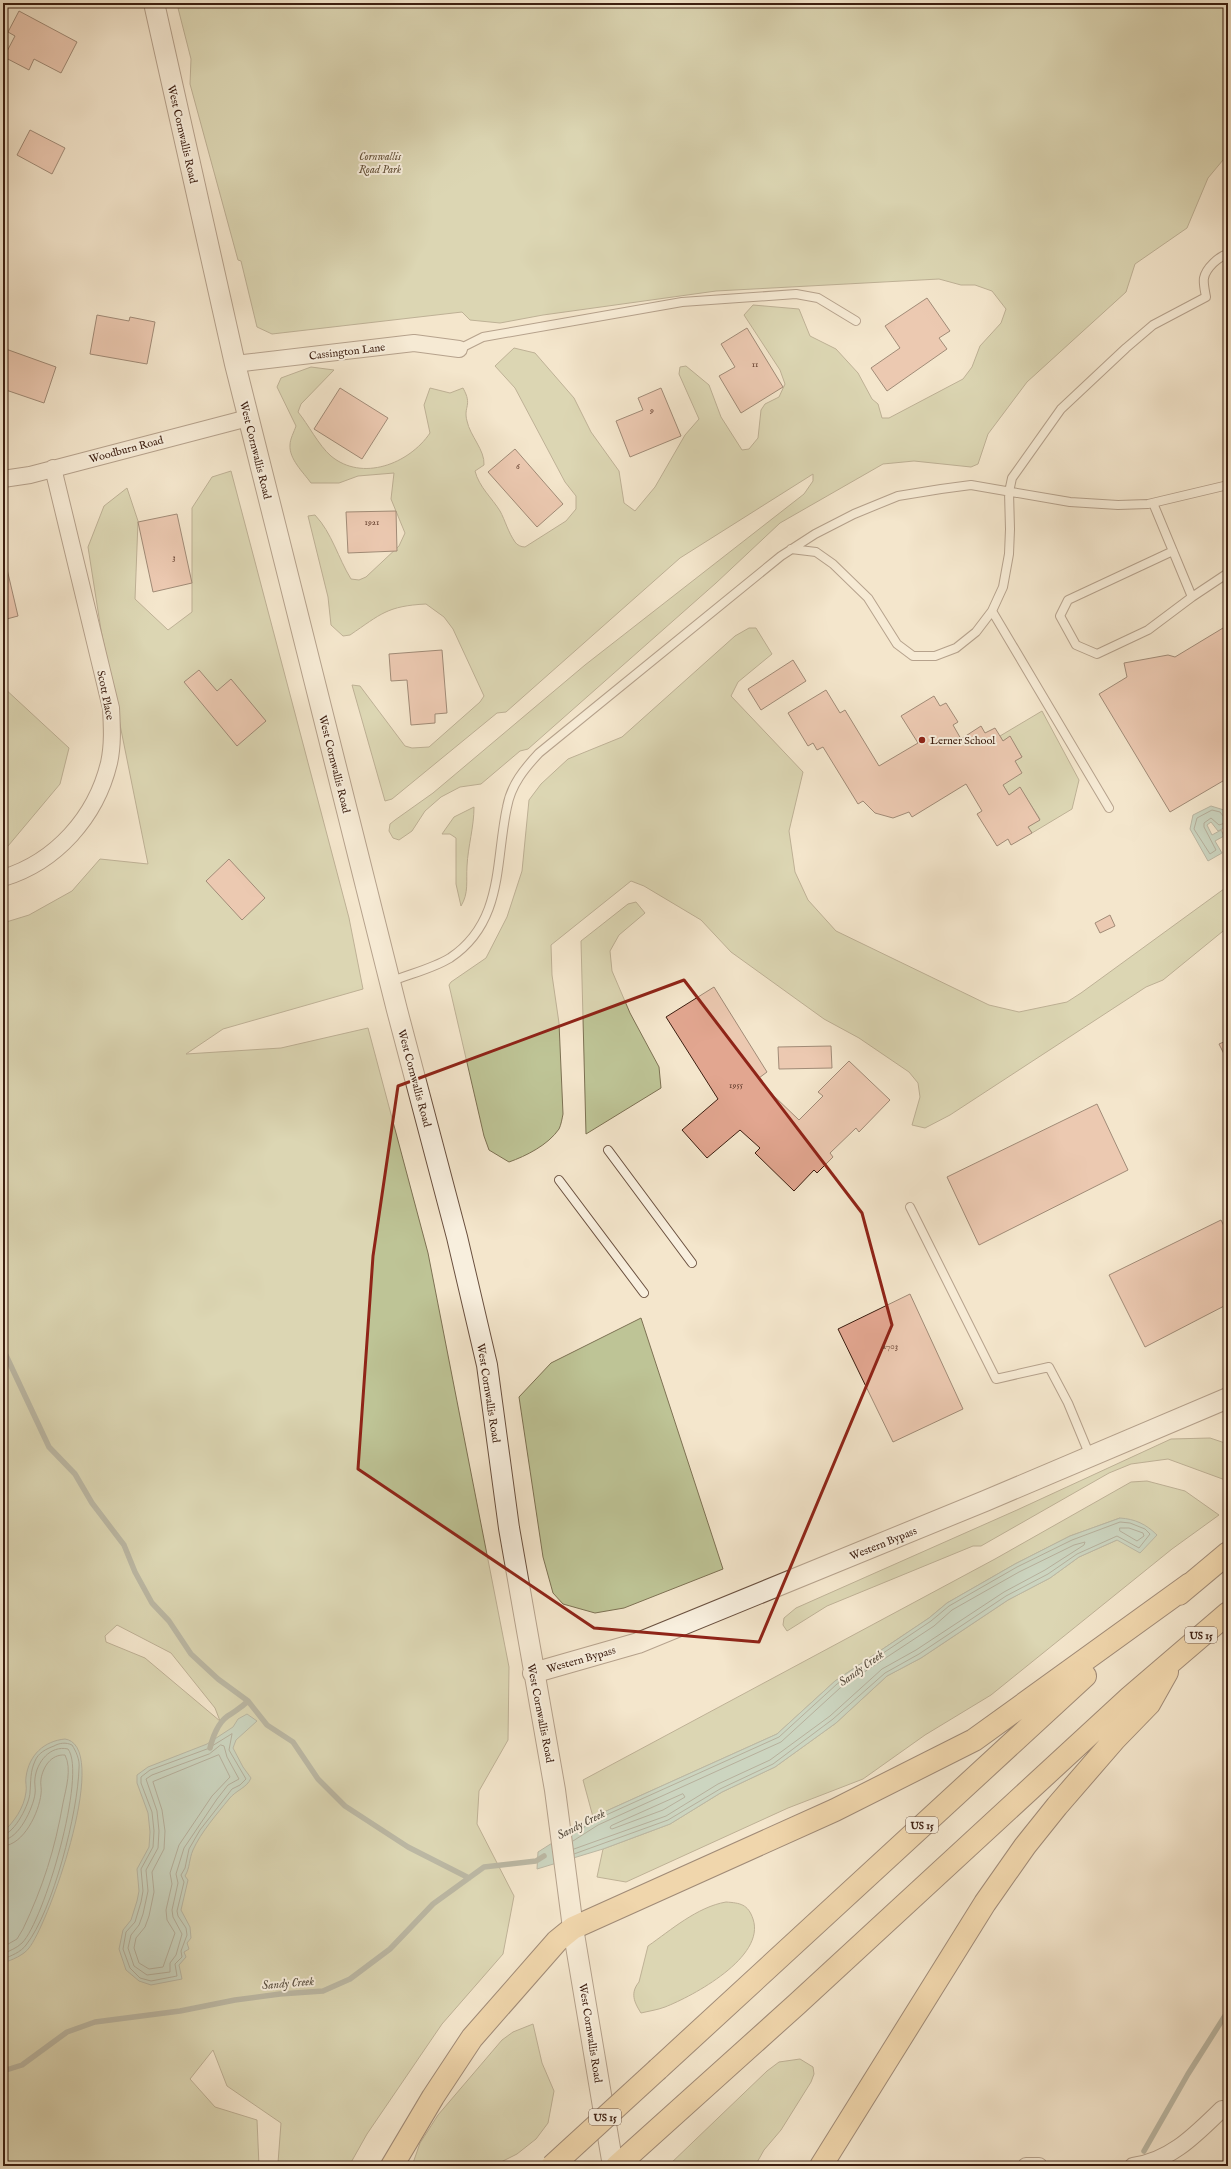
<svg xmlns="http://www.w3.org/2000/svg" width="1231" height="2169" viewBox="0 0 1231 2169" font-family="'IM FELL English',serif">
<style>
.green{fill:#bec496;stroke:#7d7153;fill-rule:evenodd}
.water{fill:#9cc0b2;stroke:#767f71}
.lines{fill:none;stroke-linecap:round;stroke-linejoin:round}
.shore{stroke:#6c6f61;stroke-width:1}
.stream{stroke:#767f71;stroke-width:5.5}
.building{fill:#e2a690;stroke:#3c1e10}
.service-casing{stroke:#6a503f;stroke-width:10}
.minor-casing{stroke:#6a503f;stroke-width:18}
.tertiary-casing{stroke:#6a503f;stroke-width:22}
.motorway-casing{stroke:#3c1e10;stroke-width:24}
.service{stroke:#f8efde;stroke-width:8}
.minor{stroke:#f8efde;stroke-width:16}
.tertiary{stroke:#f8efde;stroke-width:20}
.motorway{stroke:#eac386;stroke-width:22}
.motorway-bridge-casing{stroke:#3c1e10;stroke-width:24;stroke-linecap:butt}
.motorway-bridge{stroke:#eac386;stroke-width:22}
.marked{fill:none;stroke:#8f2418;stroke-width:3;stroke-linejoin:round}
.poi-dot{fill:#8f2418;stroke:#f8efde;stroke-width:1.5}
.labels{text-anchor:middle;stroke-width:4;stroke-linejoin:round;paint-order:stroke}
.number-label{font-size:9px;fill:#664030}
.shield{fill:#f8efde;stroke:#745d4e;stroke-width:1}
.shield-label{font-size:10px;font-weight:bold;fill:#3c1e10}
.street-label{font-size:11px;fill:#3c1e10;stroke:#f8efde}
.park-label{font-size:11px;font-style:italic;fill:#635038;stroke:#f8efde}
.poi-label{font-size:11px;fill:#3c1e10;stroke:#f8efde;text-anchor:start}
.water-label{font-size:12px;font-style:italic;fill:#594f41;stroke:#f8efde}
</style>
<rect width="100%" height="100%" fill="#f4e6cc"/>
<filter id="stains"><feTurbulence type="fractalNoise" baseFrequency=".005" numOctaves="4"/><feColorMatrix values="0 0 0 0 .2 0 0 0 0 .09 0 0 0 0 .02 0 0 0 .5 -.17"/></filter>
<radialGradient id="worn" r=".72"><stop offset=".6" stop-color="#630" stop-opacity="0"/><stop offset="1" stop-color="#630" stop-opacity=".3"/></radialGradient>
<!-- green -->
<path class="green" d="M201,3H1228V154L1208,178L1187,228L1135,264L1126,292L1027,382L988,434L978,464L971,467L914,461L883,464L780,523L716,583L528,749L520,751L481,784L460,787L441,797L425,811L412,831L399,840L393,838L389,831L390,824L395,820L433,793L585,665L804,494L813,481V474L680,558L506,712L497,713L392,799L385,801L352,685L360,686L405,746L412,748L429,747L480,702L484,696L453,629L444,617L426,604C387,606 381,614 350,635L343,636L331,625L328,597L308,516L315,515C332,533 338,558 351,579L359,580L366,577L399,546L405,533L391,499L394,473L358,476L339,483H311C303,472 289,459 290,445C290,439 294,432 296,426L277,387L281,378L311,367L334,370L301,404L298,412C308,424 319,446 331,456C362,482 409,464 430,433L424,405L430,388L450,393L463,388C473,406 463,406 467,421C470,436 485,450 484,465L475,471C479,487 492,498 500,511C505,520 508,532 515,542C517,545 521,547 525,547L566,521L576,509V496L565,482L515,388L495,366L514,348L535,353L574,398L591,432L619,471L624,503L635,511L655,487L685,435L699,419L679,374L680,367L686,366L709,385L721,417L742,450L749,449L758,438L761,410L765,404L779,397L785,384L780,370L744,315L753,305L799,309L810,336L836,349L858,373L872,399L878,404L882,418H889L963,379L972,367L980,346L1001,323L1006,309L992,291L975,285H961L939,279L716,291L543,315L500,323L470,320L462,312L272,334L257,327L241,261L238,260L190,84L191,59L178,8Z
M231,471L349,918L363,989L223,1029L186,1054L281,1048L368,1028L428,1253L509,1667L508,1740L479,1791L477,1824L514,1896L503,1954L442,2024L367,2134L349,2166H275L278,2163L281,2123L227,2086L213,2050L190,2079L215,2107L257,2120L259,2166H3V923L29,915L72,891L100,859L148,864L101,630L88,547L104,506L127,488L138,521L135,599L168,630L192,612V508L212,477ZM117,1625L171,1653L215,1708L220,1721L145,1658L106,1642L105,1636Z
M749,628H756L772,654L738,682L731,696L803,772L789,831L795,872L808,900L836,931L989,1005L1019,1012L1067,1002L1081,993L1228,886V927L1163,980L1146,987L950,1115L925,1128L912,1125L920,1097L918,1083L909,1072L859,1038L824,1019L731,952L701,920L644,886L631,881L551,945L552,975L559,1023L563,1114C562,1119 561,1125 559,1129C548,1145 526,1156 509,1162L489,1150L484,1136L449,985L451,982L486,958L507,917L522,871L529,800L541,784L568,759L622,737L735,636Z
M3,687L69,748L60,784L3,852Z
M1042,711L1079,780L1072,809L1032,833L1028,827L1040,819L1020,788L1009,795L1003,785L1015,761L1022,757L1010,737L1003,741L1000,736Z
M474,807C474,827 468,846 467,866C466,881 469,893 461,906L456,884V838L450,834H442L454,817Z
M636,902L645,913L619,935L610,951L612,971L630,1013L659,1067L661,1088L586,1134L581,941L628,904Z
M641,1318L723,1569L624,1608L595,1613L563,1604L553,1593L543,1557L519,1397L551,1363Z
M1210,1438L1228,1444V1481L1168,1459L1131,1464L1109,1473L981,1546H973L827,1606L787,1631L783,1625L784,1618L796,1608L1017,1510L1171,1439Z
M1147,1481L1185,1491L1219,1515L1172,1549L991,1695L925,1735L863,1779L788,1808L626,1882L597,1877L603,1849L670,1824L722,1792L775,1767L836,1723L887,1676L921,1658L1008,1600L1050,1578L1079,1557L1117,1540L1120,1518L1070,1536L1015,1564L947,1603L929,1618L835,1681L777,1734L593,1817L583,1780L995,1559L1131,1482Z
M726,1902C740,1903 748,1904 753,1919C766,1957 693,1996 665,2007C657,2010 649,2011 641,2013C634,2002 630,1993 639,1982L648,1946C671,1930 697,1907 726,1902Z
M533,2024L542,2063L554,2091L548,2123L536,2139L517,2154L493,2166H412L420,2143L438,2115L502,2040L513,2032Z
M800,2059L813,2067L814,2074L811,2082L781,2130L764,2150L755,2166H668L767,2071L779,2062Z"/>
<!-- water -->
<path class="water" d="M1211,806L1224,810L1228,817V826L1218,831L1211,822L1207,825L1212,835L1221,830L1224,836L1215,841L1222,853L1208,861L1190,829L1193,815Z
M1120,1518C1135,1519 1146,1524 1157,1535L1140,1553L1117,1540L1079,1557L1050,1578L1008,1600L921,1658L887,1676L836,1723L775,1767L722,1792L670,1824L603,1849L537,1869L538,1852L593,1817L777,1734L835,1681L929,1618L947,1603L1015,1564L1070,1536Z
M247,1714L257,1721L236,1740L233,1748L243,1767L251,1778C247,1788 236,1790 229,1799C217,1814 201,1832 193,1850C189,1859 190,1868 185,1876L188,1880L181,1910L190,1927L191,1938L187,1943L189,1949L184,1952L186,1957L179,1965L182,1979L151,1985L139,1981L126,1970L119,1949L123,1930L131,1920L137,1901L139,1891L137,1869L149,1847L150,1832L148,1813L137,1783V1775L148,1767L207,1744L233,1727L238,1719Z
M65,1739C112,1746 49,1923 29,1948C24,1955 12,1960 3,1963V1832C14,1822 24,1808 26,1792C27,1787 25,1782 26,1777C29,1755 44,1741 65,1739Z"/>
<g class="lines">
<!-- shore -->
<path class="shore" d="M1228,819L1224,817L1220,812L1212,810L1197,818L1194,829L1210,854L1216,850L1204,827V823L1211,818L1219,825L1228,822
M1120,1528H1129L1143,1533L1144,1536L1137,1541L1120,1531Z
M232,1734L229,1750L246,1779L240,1785L232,1789L200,1830L189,1849L185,1868L181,1875L184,1882L177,1911L178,1916L186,1928L187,1935L181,1951L182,1957L175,1964L177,1976L151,1981L140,1978L130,1968L123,1949L126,1932L135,1922L141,1902L143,1891L141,1869L153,1847L154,1831L152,1812L141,1783V1777L150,1770L207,1749Z
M221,1745L224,1746L227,1757L239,1779L228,1785L217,1799L184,1848L176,1874L178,1883L172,1910L173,1917L182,1934L176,1955L170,1963V1972L147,1975L134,1966L128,1948L131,1935L139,1925L143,1914L148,1891L146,1870L158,1848L159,1831L157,1811L146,1779L152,1775L209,1754Z
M219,1755L230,1777L212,1796L179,1845L170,1873L172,1884L166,1910L167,1920L175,1933L163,1967L149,1969L139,1963L134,1948L136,1938L145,1927L149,1916L154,1892L152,1872L164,1849L165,1831L162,1810L153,1782Z
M683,1794L685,1797L663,1810L612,1829L610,1828L611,1826Z
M3,1835C15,1833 30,1803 30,1792C31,1781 30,1772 35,1761C38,1753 46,1749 54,1746C59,1743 66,1742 72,1745C76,1751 80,1760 79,1768C78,1812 53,1911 26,1945C21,1952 11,1956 3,1959
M572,1835L595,1820L779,1737L837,1684L931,1621L949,1606L1017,1567L1072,1540L1120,1522L1130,1523L1145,1529L1150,1534L1139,1548L1117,1536L1077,1554L1048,1574L1006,1596L919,1654L885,1673L833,1719L773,1764L720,1789L668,1820L574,1854
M3,1840C19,1839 33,1808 35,1794C36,1789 34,1783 35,1778C37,1762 50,1745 68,1749C87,1774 44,1921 22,1943C17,1948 9,1951 3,1954
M573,1841L598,1825L781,1742L840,1688L934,1626L952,1610L1019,1572L1074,1545L1085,1542L1084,1545L1045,1570L1004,1592L916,1650L882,1669L830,1716L770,1760L718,1784L666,1816L574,1849
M3,1846C24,1845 39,1812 41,1794C42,1789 40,1784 41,1779C43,1767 51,1754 65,1755C72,1769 66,1788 63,1803C55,1849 43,1887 23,1929L17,1939L3,1947"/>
<!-- stream -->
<path class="stream" d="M3,1349L49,1447L75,1474L92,1503L124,1545L135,1572L152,1603L169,1621L191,1654L218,1679L248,1701L267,1725L293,1742L318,1779L345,1806L408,1847L469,1878
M210,1748C213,1736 219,1720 231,1714C238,1709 242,1707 248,1701
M3,2071L22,2065L67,2032L95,2022L180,2011L235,2000L280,1994L323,1991L350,1979L390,1949L433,1904L484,1867L536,1861L544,1856
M1144,2151L1188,2074L1228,2011"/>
</g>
<!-- building -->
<path class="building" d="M19,11L77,42L61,73L34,59L29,70L4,57L15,36L8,32Z
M30,130L65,148L52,174L17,155Z
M1228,211V225L1224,224Z
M927,298L950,331L939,338L947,349L887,391L871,368L900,348L885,326Z
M97,315L129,321L130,317L155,322L147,364L90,354Z
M747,328L783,387L741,413L719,376L735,367L721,344Z
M3,348L56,367L44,403L3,389Z
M340,388L388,418L362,459L314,429Z
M661,388L681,436L630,457L616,421L643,410L638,398Z
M515,449L563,504L537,527L488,472Z
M396,511L397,551L348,553L346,512Z
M177,514L192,583L153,592L138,522Z
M3,552L18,616L3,620Z
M1228,625V778L1170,812L1099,694L1127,677L1124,663L1168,655L1175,657Z
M442,650L447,713L435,714V723L411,725L407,680L391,681L389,654Z
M793,660L806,681L761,710L748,689Z
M199,670L217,691L231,679L266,721L237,746L184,682Z
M826,690L840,713L845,710L879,766L918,743L901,716L934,696L940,706L946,703L958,722L953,725L961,739L981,726L985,733L995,728L1003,741L1010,736L1022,757L1015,761L1022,773L1003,785L1009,795L1020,787L1040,820L1028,827L1032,833L1011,845L1008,839L997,846L977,814L982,811L966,784L912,817L909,812L893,818L875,813L863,801L858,804L823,747L817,750L813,743L808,746L788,713Z
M229,859L265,898L242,920L206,881Z
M1110,915L1115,926L1100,933L1095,923Z
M714,987L767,1072L759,1078L774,1096L799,1120L823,1096L818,1092L849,1061L890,1100L859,1132L856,1128L830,1153L833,1157L817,1173L814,1170L794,1191L755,1153L760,1148L740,1130L707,1158L682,1130L718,1099L666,1017Z
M1228,1040V1062L1219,1044Z
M831,1046L832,1068L779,1069L778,1047Z
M1097,1104L1128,1170L979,1245L947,1177Z
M1221,1220L1228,1234V1304L1145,1347L1109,1275Z
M910,1294L963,1409L893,1442L838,1329Z"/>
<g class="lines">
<defs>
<path id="service" d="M459,349L483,337L682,302L796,294L818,298L856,321
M1153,503L1192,597L1228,573
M791,549L816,552L833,564L868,598L897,644L913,656H935L956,648L976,632L992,611L1003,587L1009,554L1010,529L1009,492L1012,478L1061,409L1126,348L1153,325L1206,297C1205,291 1203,283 1204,278C1206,268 1219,256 1228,254
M1173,551L1068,600L1060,616L1076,645L1097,654L1148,630L1192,597
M992,611L1109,808
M390,982C409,974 432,969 450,958C504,922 495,862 507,807C511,785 524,769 539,753L781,556L815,534L854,514L898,496L941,489L971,485L1070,502L1118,505L1148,504L1228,485
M608,1150L692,1263
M559,1180L644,1293
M910,1207L996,1379L1049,1367L1068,1403L1090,1456"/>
<path id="minor" d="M235,364L414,343L459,349
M3,479L30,475L248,418
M3,878C56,862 96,817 109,763C113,745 112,727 111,708L53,468
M1026,2166H1039
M1133,2166C1171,2161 1196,2134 1222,2109"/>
<path id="tertiary" d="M154,3L235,364L397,1010L457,1237L487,1365L509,1528L555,1790L573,1928L613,2166
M533,1673L638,1643L985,1501L1228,1398"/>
<path id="motorway" d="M1179,1594L1228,1553
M658,2069L1085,1676
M392,2166L433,2097L472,2038L557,1941L573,1928L835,1810L974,1740L1190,1584
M617,2166L797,2004L1130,1697L1228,1613
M821,2166L985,1903L1025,1846L1057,1806L1115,1739L1149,1704L1167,1672"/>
</defs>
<!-- service casing -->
<use href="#service" class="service-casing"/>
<!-- minor casing -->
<use href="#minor" class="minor-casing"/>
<!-- tertiary casing -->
<use href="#tertiary" class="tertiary-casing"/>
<!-- motorway casing -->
<use href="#motorway" class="motorway-casing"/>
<!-- service -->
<use href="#service" class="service"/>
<!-- minor -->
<use href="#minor" class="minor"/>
<!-- tertiary -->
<use href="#tertiary" class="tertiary"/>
<!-- motorway -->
<use href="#motorway" class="motorway"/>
<defs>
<path id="motorway-bridge" d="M552,2166L658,2069"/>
</defs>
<!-- motorway-bridge casing -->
<use href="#motorway-bridge" class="motorway-bridge-casing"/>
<!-- motorway-bridge -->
<use href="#motorway-bridge" class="motorway-bridge"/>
</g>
<!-- marked area -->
<path d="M0 0H1231V2169H0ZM684,980L862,1213L892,1325L759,1642L594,1628L358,1469L373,1256L398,1086Z" fill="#f4e6cc" fill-opacity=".55" fill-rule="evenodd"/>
<path class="marked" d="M684,980L862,1213L892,1325L759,1642L594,1628L358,1469L373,1256L398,1086Z"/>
<!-- markers -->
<circle class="poi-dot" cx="922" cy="740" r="4"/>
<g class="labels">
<!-- number labels -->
<g class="number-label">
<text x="755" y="367">11</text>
<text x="652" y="413">9</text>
<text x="518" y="469">6</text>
<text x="372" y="525">1921</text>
<text x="174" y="560">3</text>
<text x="736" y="1088">1955</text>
<text x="890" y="1349">2703</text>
</g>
<!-- shield labels -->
<g class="shield">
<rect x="1185" y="1627" width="32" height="16" rx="3"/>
<rect x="906" y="1817" width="32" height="16" rx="3"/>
<rect x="589" y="2109" width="32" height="16" rx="3"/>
</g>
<g class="shield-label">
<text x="1201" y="1639">US 15</text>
<text x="922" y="1829">US 15</text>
<text x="605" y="2121">US 15</text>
</g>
<!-- street labels -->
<g class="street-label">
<text transform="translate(183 134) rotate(77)" y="4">West Cornwallis Road</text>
<text transform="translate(347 351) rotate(-7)" y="4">Cassington Lane</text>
<text transform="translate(126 449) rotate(-15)" y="4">Woodburn Road</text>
<text transform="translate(256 450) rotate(76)" y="4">West Cornwallis Road</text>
<text transform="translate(106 695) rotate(79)" y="4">Scott Place</text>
<text transform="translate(335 764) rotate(76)" y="4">West Cornwallis Road</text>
<text transform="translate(415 1078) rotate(75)" y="4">West Cornwallis Road</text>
<text transform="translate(489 1393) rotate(81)" y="4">West Cornwallis Road</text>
<text transform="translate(883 1543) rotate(-22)" y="4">Western Bypass</text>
<text transform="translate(581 1659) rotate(-16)" y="4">Western Bypass</text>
<text transform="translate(541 1713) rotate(79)" y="4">West Cornwallis Road</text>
<text transform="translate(591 2033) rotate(81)" y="4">West Cornwallis Road</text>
</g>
<!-- park labels -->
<g class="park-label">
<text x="380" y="160">Cornwallis<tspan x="380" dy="13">Road Park</tspan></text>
</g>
<!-- poi labels -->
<g class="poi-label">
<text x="930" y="744">Lerner School</text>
</g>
<!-- water labels -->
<g class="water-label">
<text transform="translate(861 1668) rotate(-36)" y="4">Sandy Creek</text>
<text transform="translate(581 1824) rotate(-27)" y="4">Sandy Creek</text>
<text transform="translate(288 1983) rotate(-5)" y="4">Sandy Creek</text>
</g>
</g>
<!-- margin -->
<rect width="1231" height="2169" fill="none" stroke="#f4e6cc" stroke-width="16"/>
<rect x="4" y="4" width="1223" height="2161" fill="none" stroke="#3c1e10" stroke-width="2"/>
<rect x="8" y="8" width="1215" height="2153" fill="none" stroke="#3c1e10"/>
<rect width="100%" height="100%" filter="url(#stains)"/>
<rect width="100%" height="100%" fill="url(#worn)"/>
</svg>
